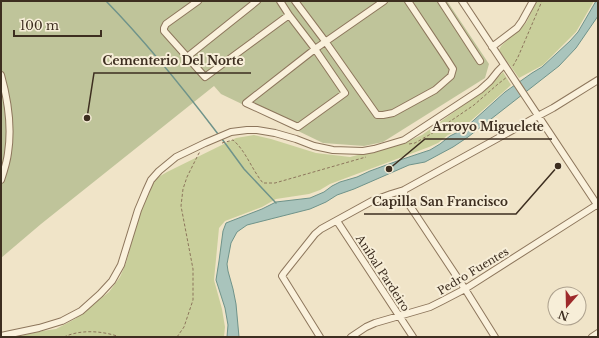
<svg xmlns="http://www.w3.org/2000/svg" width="599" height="338" viewBox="0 0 599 338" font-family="'Libre Baskerville',serif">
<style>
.green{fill:#c9cf9b}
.cemetery{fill:#bfc49a}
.water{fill:#a9c4bc;stroke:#6f938a}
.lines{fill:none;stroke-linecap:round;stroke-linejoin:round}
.stream{stroke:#6f938a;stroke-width:1.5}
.minor-casing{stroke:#8d765c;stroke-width:8}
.path{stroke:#8d765c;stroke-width:1;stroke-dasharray:3 2;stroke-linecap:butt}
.minor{stroke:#faf1dc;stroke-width:6}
.labels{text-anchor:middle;stroke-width:4;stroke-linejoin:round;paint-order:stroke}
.street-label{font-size:11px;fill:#3d2e20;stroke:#f7eed8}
.leader{fill:none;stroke:#3d2e20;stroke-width:1.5}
.callout-dot{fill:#3d2e20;stroke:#f7eed8;stroke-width:1.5}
.callout-label{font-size:12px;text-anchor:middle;font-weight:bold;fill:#3d2e20;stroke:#f7eed8;stroke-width:4;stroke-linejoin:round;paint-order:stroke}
</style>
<rect width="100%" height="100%" fill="#f0e4c8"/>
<!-- green -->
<path class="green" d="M537,1H594L576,32L543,65L519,78L499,50L501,46L526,23Z
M503,72L511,85L464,127L448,135L438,143L429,147L330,184L320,190L309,194L276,199L262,207L225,221L219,228L214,280L222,309L225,327L224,337H15L42,331L56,329L75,319L109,292L120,277L126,263L147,187L157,178L167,172L236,138L254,135L271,139L316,153L350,157L402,144L422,135L490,86Z"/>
<!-- cemetery -->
<path class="cemetery" d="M1,1H447L489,64L485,78L383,142L364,146L323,143L221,94L214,86L41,224L1,258Z"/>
<!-- water -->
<path class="water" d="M596,1H598V16L576,48L559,66L468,137L453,147L425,162L409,165L354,189L337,195L326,202L310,209L247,225L237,232L231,243L227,264L228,271L233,289L236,304L239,337H227L228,325L225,308L216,280L219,261L223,231L226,223L262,209L276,202L310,198L324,192L332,186L340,182L357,177L370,171L400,160L430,150L440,144L450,136L464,129L505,92L532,73L542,67L570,41L578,32Z"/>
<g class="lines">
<!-- stream -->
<path class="stream" d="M106,1C147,43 183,88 218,134
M222,139L244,169L276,203"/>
<defs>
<path id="minor" d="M198,1L166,24L164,28V31L205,77L289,15
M280,1L289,15L315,49L345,93L298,127L246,103L315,49L384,1
M295,1L325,41L377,115H383L393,113L435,90L451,76L453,69L446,58L408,1
M441,1L480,61
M462,1L598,206
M492,47L517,28L522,21L533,1
M187,57L257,1
M1,75C8,100 12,127 8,153C7,162 4,171 1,180
M404,190V196L406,200L465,289L495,337
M337,221L413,337
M1,336L39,328L62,321L81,311L100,294L112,281L121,265L138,210L146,191L151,180L159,171L176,157L205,143L231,132L247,130H257L275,133L296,139L314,146L333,150L363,151L374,149L404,140L480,90L490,81L498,71L504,65
M320,337L282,276L284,273L315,234L321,229L372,201L391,194L404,190L538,116L553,108L598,80
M351,337L366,327L375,323L430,307L442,301L465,289L598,204
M592,337L598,333"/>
</defs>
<!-- minor casing -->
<use href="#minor" class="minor-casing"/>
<!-- path -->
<path class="path" d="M513,66L518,57L542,1
M222,143L233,140C246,151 252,170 263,183H275L366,157
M409,144L415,143L436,131L474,105L498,84L507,77
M64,337C81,329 103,331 120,337
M177,337L184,327L193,300V269L181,206L183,189L187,177L199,153L201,152"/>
<!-- minor -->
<use href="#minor" class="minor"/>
</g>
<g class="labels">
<!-- street labels -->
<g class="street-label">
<text transform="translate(473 271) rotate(-31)" y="4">Pedro Fuentes</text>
<text transform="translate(383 273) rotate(57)" y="4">Aníbal Pardeiro</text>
</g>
</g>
<!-- callouts -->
<path class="leader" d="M87 118L94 73H251M389 169L425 139H552M558 166L516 214H364"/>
<g class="callout-dot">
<circle cx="87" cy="118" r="4"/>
<circle cx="389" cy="169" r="4"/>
<circle cx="558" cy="166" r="4"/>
</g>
<g class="callout-label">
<text x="173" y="65">Cementerio Del Norte</text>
<text x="488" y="131">Arroyo Miguelete</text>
<text x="440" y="206">Capilla San Francisco</text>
</g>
<!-- border -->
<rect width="599" height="338" fill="none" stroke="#3d2e20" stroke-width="4"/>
<!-- north arrow -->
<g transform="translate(567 306) rotate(200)"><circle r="19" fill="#f7eed8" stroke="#ada18e"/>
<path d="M0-3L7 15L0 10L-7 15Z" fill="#9e2a2b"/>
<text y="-6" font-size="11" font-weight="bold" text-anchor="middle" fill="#3d2e20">N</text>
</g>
<!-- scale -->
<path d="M14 30v6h87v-6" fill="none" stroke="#3d2e20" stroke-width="2"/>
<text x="20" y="30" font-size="12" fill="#3d2e20" stroke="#f7eed8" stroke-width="3" paint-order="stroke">100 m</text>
</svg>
